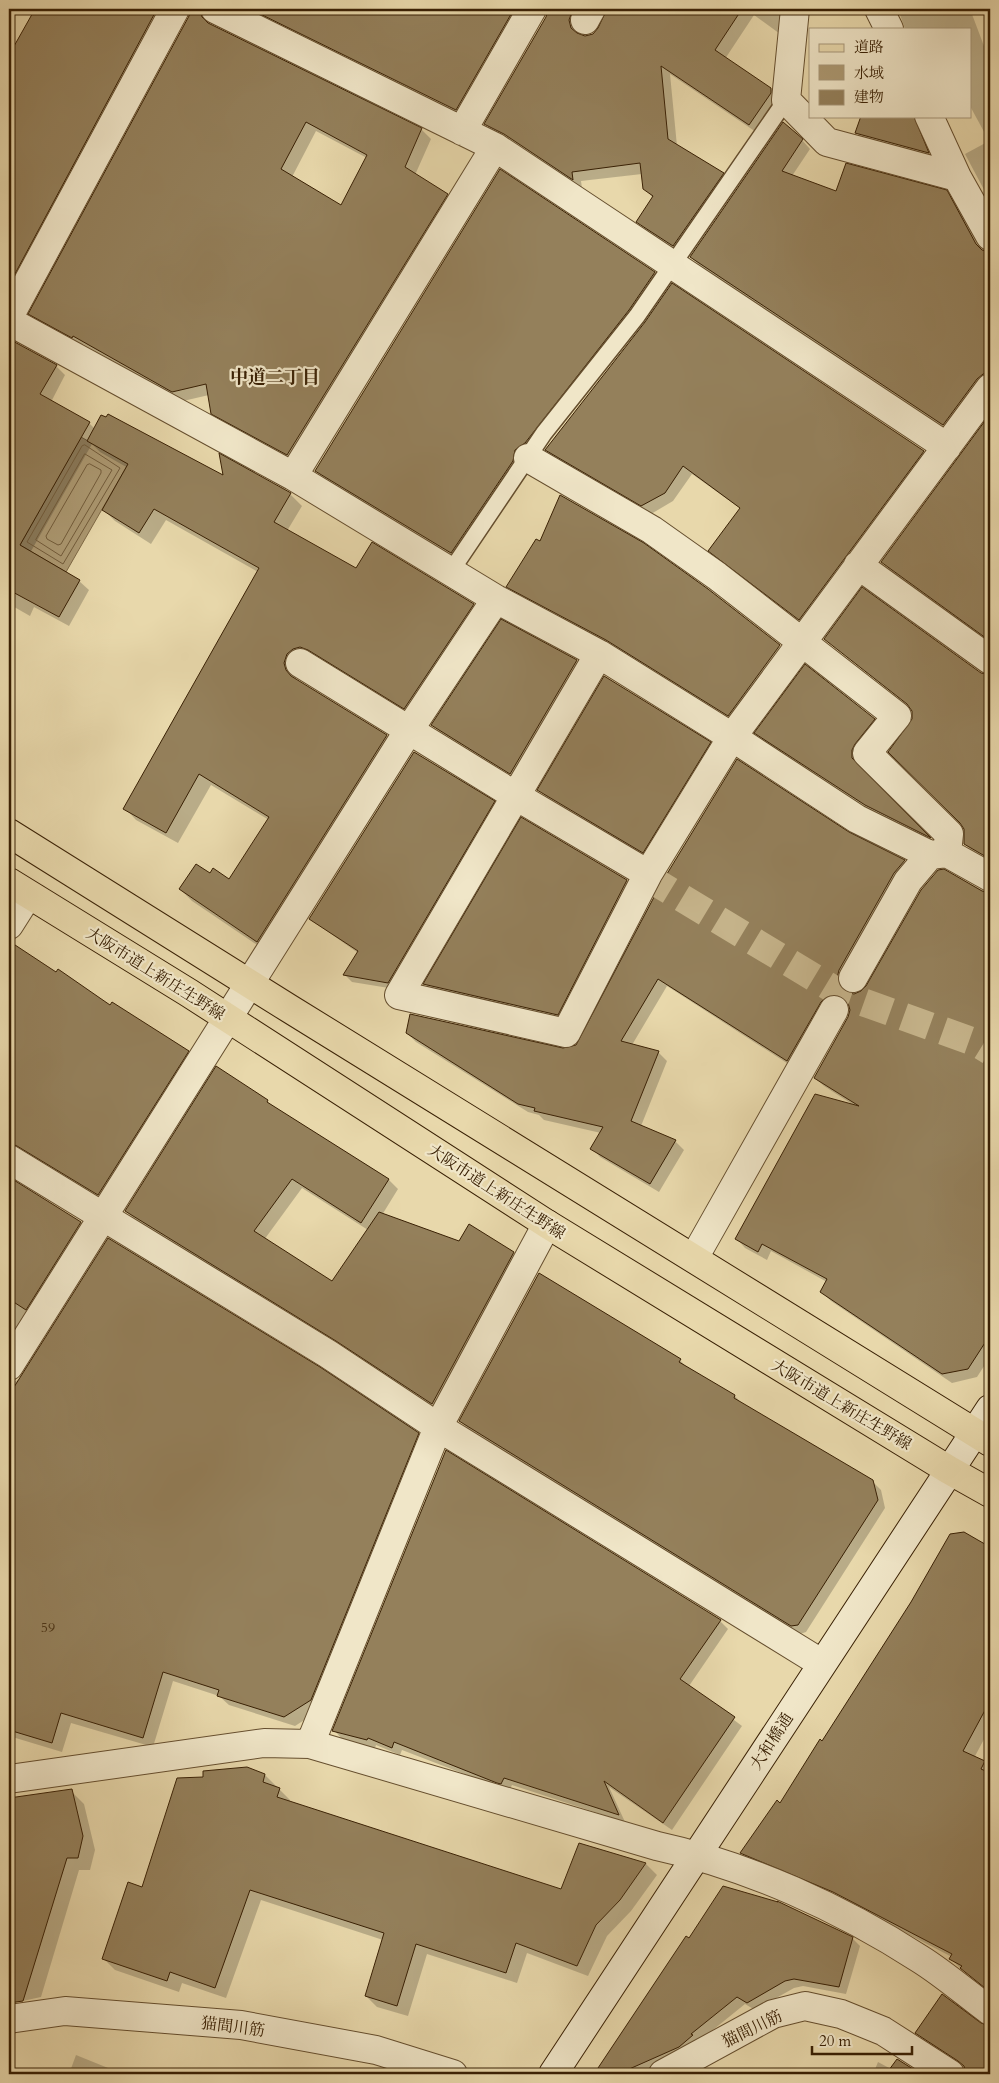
<svg xmlns="http://www.w3.org/2000/svg" width="999" height="2083" viewBox="0 0 999 2083" font-family="Cardo,'Noto Serif JP',serif">
<style>
.water{fill:#ac9972;stroke:#7e6946}
.shadow{fill:#0003;fill-rule:evenodd}
.lines{fill:none;stroke-linecap:round;stroke-linejoin:round}
.shore{stroke:#725c3b;stroke-width:1}
.building{fill:#94805b;stroke:#392004;fill-rule:evenodd}
.street-tunnel{stroke:#c5b38a;stroke-width:28;stroke-dasharray:28 14;stroke-linecap:butt}
.lane-casing{stroke:#654e2e;stroke-width:19}
.street-casing{stroke:#654e2e;stroke-width:30}
.secondary-casing{stroke:#392004;stroke-width:30}
.primary-casing{stroke:#392004;stroke-width:30}
.lane{stroke:#f0e6c8;stroke-width:16}
.street{stroke:#f0e6c8;stroke-width:28}
.secondary{stroke:#f0e6c8;stroke-width:28}
.primary{stroke:#e8d8ab;stroke-width:28}
.labels{text-anchor:middle;stroke-width:4.5;stroke-linejoin:round;paint-order:stroke}
.number-label{font-size:14px;fill:#50381a}
.street-label{font-size:16px;fill:#392004;stroke:#f0e6c8}
.neighbourhood-label{font-size:18px;font-weight:bold;fill:#392004;stroke:#f0e6c8}
</style>
<rect width="100%" height="100%" fill="#e8d8ab"/>
<filter id="stains"><feTurbulence type="fractalNoise" baseFrequency=".004" numOctaves="4"/><feColorMatrix values="0 0 0 0 .2 0 0 0 0 .09 0 0 0 0 .02 0 0 0 .5 -.17"/></filter>
<radialGradient id="worn" r=".72"><stop offset=".6" stop-color="#630" stop-opacity="0"/><stop offset="1" stop-color="#630" stop-opacity=".3"/></radialGradient>
<!-- water -->
<path class="water" d="M81,437L128,464L66,572L20,545Z"/>
<!-- shadow -->
<path class="shadow" d="M36,9H173L9,305V57Z
M192,9H213L209,21L210,25L421,129L431,139L415,175L447,195L457,204L298,464L222,423L212,413L209,395L183,401L83,344L82,346L40,323L30,314L190,17ZM316,131L367,158L341,207L292,177Z
M242,9H530L466,119Z
M549,9H589L579,30L580,36L585,37L593,35L606,17L608,9H787V39L754,15L725,59L771,89L781,99L759,134L670,74L677,146L723,174L732,184L683,255L647,231L637,221L653,198L644,188L642,174L581,181L582,188L515,143L495,134L486,124L547,17Z
M898,9H970L984,46L990,54V201L965,154L989,141L970,106V29H905Z
M862,116H924L936,161L865,142L857,133Z
M802,140L810,149L792,176L837,193L946,192L955,201L985,251L990,253V385L952,433L700,266L691,257Z
M500,171L654,273L662,281L459,560L324,479L316,471Z
M11,341L56,366L65,375L51,402L89,423L95,429L225,477L220,456L290,494L302,506L287,531L357,570L473,605L485,616L416,719L295,675L297,681L387,736L398,748L269,953L192,901L180,889L210,875L229,881L269,820L211,785L178,843L136,820L125,808L258,572L166,520L151,544L115,521L104,510L128,468L100,452L92,444L30,553L79,581L89,590L69,626L34,607L30,616L9,604V345Z
M990,416V642L891,571L882,562Z
M546,450L923,452L932,460L808,628L710,551L741,509L692,474L673,501L651,514L555,458Z
M508,587L707,590L787,653L736,722L615,647L515,594Z
M502,621L577,661L583,667L517,779L439,731L433,725Z
M825,639L990,676V863L974,853L965,844V829L914,718L911,708Z
M874,719L882,728L859,759L860,768L934,843L874,813L764,741L756,733Z
M710,743L718,751L651,860L547,798L539,790Z
M494,802L501,809L395,989L352,982L345,975L358,953L310,919Z
M522,819L627,881L635,889L566,1023L433,992L425,984Z
M848,833L904,861L913,870L846,987L847,993L854,995L862,992L944,870L990,894V1357L977,1377L952,1383L831,1301L822,1292L827,1282L771,1251L767,1260L745,1248L737,1239L855,1106L824,1086L815,1078L849,1018V1004L843,1003L796,1069L667,986L632,1045L658,1052L667,1061L641,1126L675,1141L684,1150L659,1192L600,1157L592,1148L601,1133L544,1120L539,1115L528,1112L416,1042L407,1033L563,1050L577,1046L663,882Z
M9,945L188,1052L198,1062L108,1204L9,1158Z
M267,1101L274,1108L389,1180L398,1189L382,1215L459,1242L513,1253L523,1263L442,1413L347,1350L136,1221L126,1211ZM302,1188L368,1230L332,1283L264,1240Z
M9,1179L81,1223L91,1232L9,1363Z
M680,1360L688,1369L735,1396L743,1405L872,1481L881,1490L885,1508L806,1632L800,1634L468,1429L460,1421Z
M23,1376L418,1434L428,1444L320,1710L295,1726L229,1705L219,1696L173,1681L153,1747L71,1723L62,1752L9,1736V1383L16,1381Z
M964,1533L990,1547V1728L974,1758L990,1769V1993L960,1968L951,1959L952,1957L844,1901L751,1863L742,1853L781,1804Z
M720,1621L728,1629L689,1686L742,1726L672,1830L609,1787L625,1822L512,1785L509,1791L506,1790L402,1750L400,1755L376,1745L375,1748L342,1739L334,1730Z
M265,1775L290,1800V1802L562,1891L580,1845L646,1864L657,1875L631,1911L607,1936L588,1976L527,1953L517,1983L427,1954L408,2016L377,2007L366,1996L383,1940L261,1900L226,1998L182,1983L179,1992L115,1970L104,1959L143,1888Z
M71,1791L84,1804L95,1850L90,1870H79L41,1997L9,2004V1800Z
M852,1938L860,1946L846,1994L803,1986L794,1988L755,2010L745,2004L698,2042L687,2055L643,2074H596L690,1940Z
M990,2027V2074H967L965,2068L926,2042L917,2033Z
M76,2055L123,2074H69Z
M897,2060L921,2074H873L878,2062L891,2069Z"/>
<g class="lines">
<!-- shore -->
<path class="shore" d="M85,445L120,468L63,564L27,542L82,446Z
M85,454L112,470L61,556L36,540Z
M90,464L101,470V473L61,544L58,545L47,539L46,536L87,465Z"/>
</g>
<!-- building -->
<path class="building" d="M35,9H157L9,285V55Z
M191,9H200L202,17L208,23L422,128L405,167L448,194L287,455L211,414L206,384L172,392L73,336L72,338L28,314L189,16ZM306,122L367,155L341,205L281,169Z
M250,9H514L456,110Z
M548,9H573L569,20L571,28L577,33L585,36L593,34L598,28L607,9H742L715,50L771,88V93L749,125L661,66L668,139L724,173L673,246L636,222L653,196L643,189L640,163L572,172L573,180L504,134L484,124L546,17Z
M861,116H914L929,153L855,133Z
M783,122L803,139L782,171L836,191L846,163L947,190L976,244L982,250L990,252V373L983,374L977,379L943,425L690,257Z
M500,169L655,272L629,310L525,443L515,450L513,461L451,553L315,471Z
M672,283L924,451L799,620L708,551L740,508L683,466L665,493L641,506L545,450L645,322Z
M9,339L57,365L40,394L90,422L20,545L80,580L59,617L9,590Z
M108,414L223,475L219,453L291,493L274,522L356,568L372,542L474,604L404,709L308,650L300,647L293,649L287,654L284,663L286,670L291,676L387,735L257,942L179,889L196,864L210,873L213,868L229,879L269,817L199,774L166,833L123,809L259,568L154,509L139,533L102,510L128,464L87,441L101,415L106,417Z
M990,414V641L881,562Z
M560,495L644,543L708,589L780,645L728,716L606,640L506,587L536,539L540,541Z
M862,587L981,673L990,675V859L964,844V829L960,823L888,752L912,719V711L907,704L824,639Z
M501,619L577,660L510,774L431,725Z
M805,664L875,719L855,744L852,750V758L931,838L865,805L754,733Z
M604,676L711,742L643,853L537,790Z
M414,752L495,801L388,983L343,975L358,951L309,919Z
M737,759L849,832L905,860L894,873L839,970L837,978L839,985L846,992L854,994L861,991L866,986L921,890L938,870L944,869L982,891L990,893V1335L968,1369L942,1374L820,1292L827,1279L762,1244L758,1252L735,1239L815,1094L859,1106L814,1078L848,1017L850,1010L848,1003L842,997L833,994L827,996L821,1002L787,1061L658,979L621,1041L659,1051L631,1121L676,1140L650,1184L590,1149L603,1127L534,1111L535,1108L518,1104L406,1033L410,1014L563,1048L576,1045L662,882Z
M521,817L627,880L558,1015L423,984Z
M9,941L56,972L58,969L110,1005L112,1002L189,1051L98,1195L17,1146L9,1143Z
M216,1066L268,1100L267,1102L389,1179L361,1223L292,1179L254,1231L332,1281L379,1212L459,1241L469,1224L514,1252L432,1404L336,1341L125,1211Z
M9,1177L81,1222L26,1310L9,1299Z
M108,1238L320,1367L419,1433L311,1700L284,1717L217,1696L219,1690L163,1672L143,1738L61,1713L52,1743L9,1730V1395Z
M539,1273L681,1359L679,1362L735,1395L734,1398L873,1480L878,1500L798,1625L791,1626L459,1421Z
M446,1450L721,1620L680,1679L735,1717L663,1823L604,1781L619,1815L504,1778L501,1784L497,1783L394,1742L392,1748L368,1738L367,1740L332,1731Z
M964,1532L990,1547V1701L963,1751L985,1761L981,1769L990,1773V1992L960,1968L962,1966L949,1959L952,1954L833,1892L740,1853L777,1800L780,1803L820,1739L822,1741L911,1602L950,1534Z
M247,1767L265,1774L263,1782L280,1788L277,1797L561,1889L579,1843L646,1863L620,1900L596,1925L577,1966L516,1943L506,1973L416,1944L397,2006L365,1996L384,1933L250,1890L215,1988L170,1972L167,1981L102,1959L128,1882L142,1887L177,1778L203,1777V1771Z
M72,1789L83,1836L78,1858H67L23,2001L9,2003V1798Z
M723,1886L778,1902L777,1901L853,1937L839,1987L794,1979L785,1981L747,2003L737,1997L691,2034L693,2035L679,2047L618,2074H594L686,1936L689,1938Z
M942,1994L981,2023L990,2026V2074H966L964,2066L958,2061L915,2033Z
M897,2059L921,2074H886Z"/>
<g class="lines">
<!-- street-tunnel -->
<path class="street-tunnel" d="M648,874L657,883L843,995L977,1043L990,1051"/>
<defs>
<path id="lane" d="M451,571L544,433L637,316L786,100"/>
<path id="street" d="M215,9L495,147L947,447
M795,9L786,100L827,142L957,177
M879,9L889,29
M585,20L591,9
M929,116L957,177L990,236
M462,131L532,9
M9,317L175,9
M9,321L293,476L496,599L599,654L732,737L857,819L930,855L947,853L990,877
M528,458L652,530L717,576L897,716L867,753L949,834L947,853
M293,476L495,147
M858,565L990,660
M599,654L399,995L566,1033L648,874L732,737L990,388
M300,663L516,796L648,874
M9,925L28,895
M853,978L908,881L930,855
M9,1159L328,1354L438,1427L821,1663
M694,1258L834,1010
M9,1366L409,730L496,599
M310,1744L438,1427L547,1224
M9,1779L264,1743L310,1744L657,1846C749,1866 841,1908 920,1959C944,1974 967,1994 990,2011
M9,2019L65,2011L241,2025L376,2050L453,2074
M663,2074L773,2014L805,2006L841,2014L883,2031L950,2074"/>
<path id="secondary" d="M553,2074L990,1409"/>
<path id="primary" d="M9,833L290,1009L990,1442
M9,882L189,993L547,1224L949,1470L990,1493"/>
</defs>
<!-- lane casing -->
<use href="#lane" class="lane-casing"/>
<!-- street casing -->
<use href="#street" class="street-casing"/>
<!-- secondary casing -->
<use href="#secondary" class="secondary-casing"/>
<!-- primary casing -->
<use href="#primary" class="primary-casing"/>
<!-- lane -->
<use href="#lane" class="lane"/>
<!-- street -->
<use href="#street" class="street"/>
<!-- secondary -->
<use href="#secondary" class="secondary"/>
<!-- primary -->
<use href="#primary" class="primary"/>
</g>
<g class="labels">
<!-- number labels -->
<g class="number-label">
<text x="48" y="1632">59</text>
</g>
<!-- street labels -->
<g class="street-label">
<text transform="translate(156 973) rotate(32)" y="6">大阪市道上新庄生野線</text>
<text transform="translate(497 1191) rotate(33)" y="6">大阪市道上新庄生野線</text>
<text transform="translate(842 1404) rotate(31)" y="6">大阪市道上新庄生野線</text>
<text transform="translate(771 1741) rotate(-57)" y="6">大和橋通</text>
<text transform="translate(233 2026) rotate(7)" y="6">猫間川筋</text>
<text transform="translate(752 2028) rotate(-26)" y="6">猫間川筋</text>
</g>
<!-- neighbourhood labels -->
<g class="neighbourhood-label">
<text x="275" y="383">中道二丁目</text>
</g>
</g>
<!-- margin -->
<rect width="999" height="2083" fill="none" stroke="#e8d8ab" stroke-width="30"/>
<rect x="10" y="10" width="979" height="2063" fill="none" stroke="#392004" stroke-width="2.5"/>
<rect x="15" y="15" width="969" height="2053" fill="none" stroke="#392004"/>
<!-- legend -->
<rect x="809" y="28" width="162" height="90" fill="#f0e6c8" stroke="#a7977a"/>
<rect x="819" y="44" width="25" height="8" fill="#e8d8ab" stroke="#a7977a"/>
<text x="854" y="52" font-size="15" fill="#392004">道路</text>
<rect x="819" y="65" width="25" height="15" fill="#ac9972" stroke="#a7977a"/>
<text x="854" y="78" font-size="15" fill="#392004">水域</text>
<rect x="819" y="90" width="25" height="15" fill="#94805b" stroke="#a7977a"/>
<text x="854" y="102" font-size="15" fill="#392004">建物</text>
<!-- scale -->
<path d="M812 2046v8h100v-8" fill="none" stroke="#392004" stroke-width="2.5"/>
<text x="819" y="2046" font-size="15" fill="#392004" stroke="#f0e6c8" stroke-width="4" paint-order="stroke">20 m</text>
<rect width="100%" height="100%" filter="url(#stains)"/>
<rect width="100%" height="100%" fill="url(#worn)"/>
</svg>
